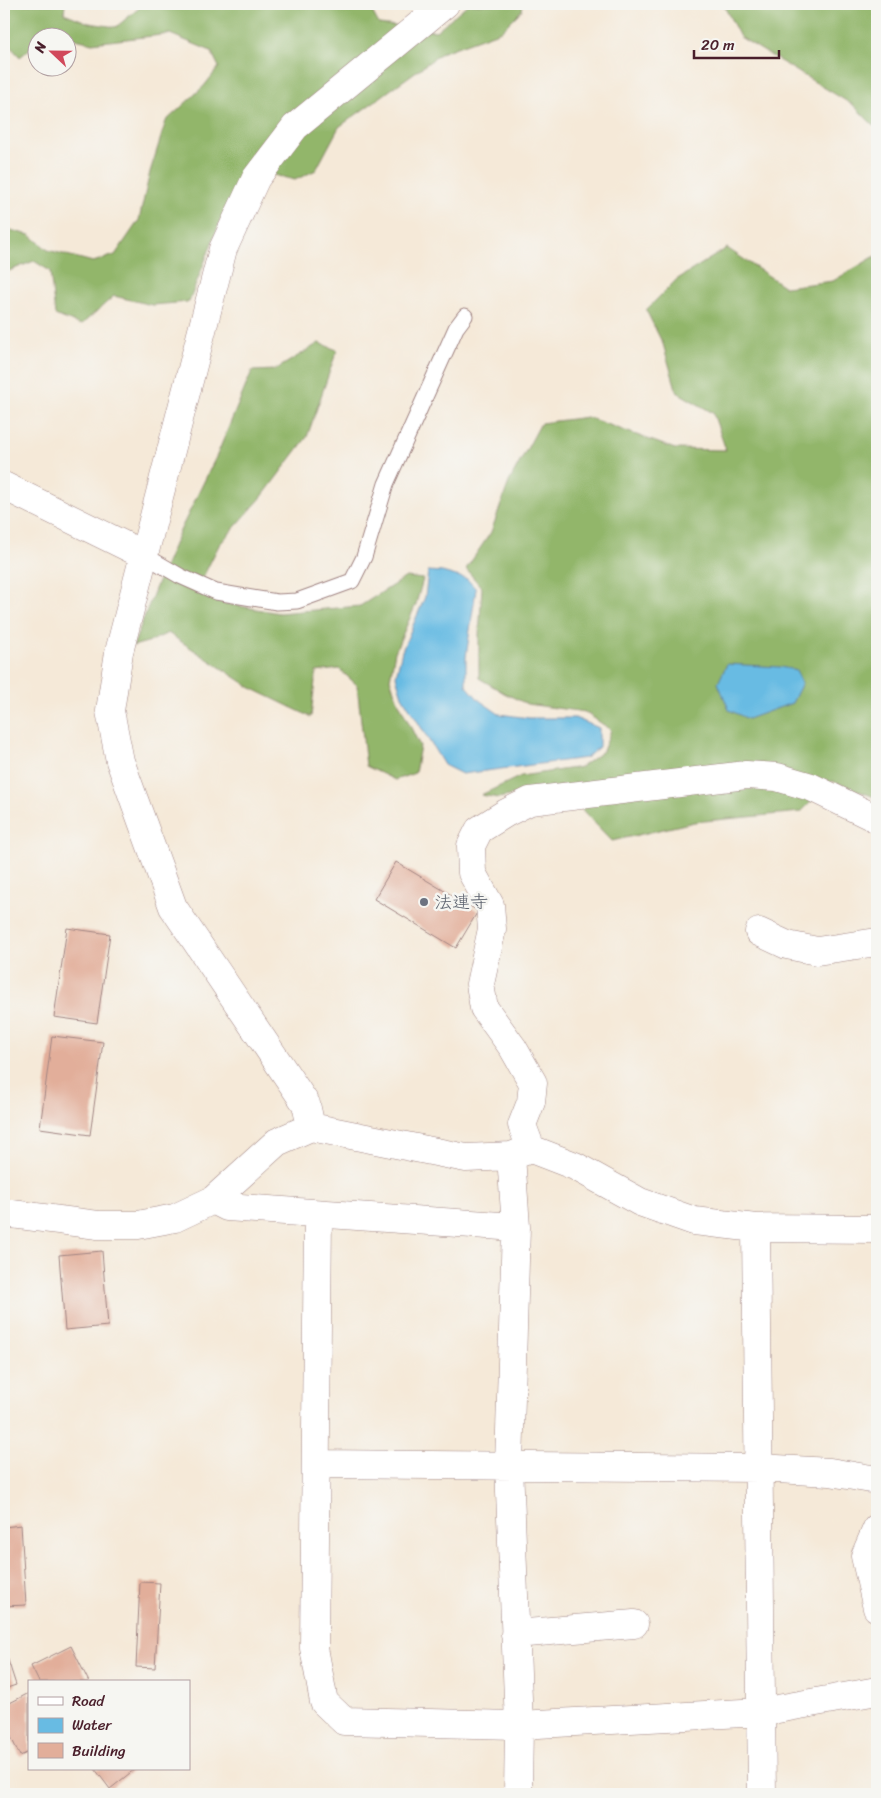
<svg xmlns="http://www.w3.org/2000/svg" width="881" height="1798" viewBox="0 0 881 1798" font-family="Sriracha,'Klee One',sans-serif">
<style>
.forest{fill:#92b66b;stroke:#6e6a4b}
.water{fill:#68bbe3;stroke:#596d87}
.building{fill:#e2ae9a}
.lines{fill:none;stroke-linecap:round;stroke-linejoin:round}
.lane-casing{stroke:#a08482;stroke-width:17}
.street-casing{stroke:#a08482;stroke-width:29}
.lane{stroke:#fff;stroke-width:15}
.street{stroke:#fff;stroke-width:28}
.worship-dot{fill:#6b7280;stroke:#f6f6f2;stroke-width:2}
.labels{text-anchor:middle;stroke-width:5;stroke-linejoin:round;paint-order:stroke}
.worship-label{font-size:18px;fill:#5b616d;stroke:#f6f6f2;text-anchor:start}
</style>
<rect width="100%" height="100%" fill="#f6f6f2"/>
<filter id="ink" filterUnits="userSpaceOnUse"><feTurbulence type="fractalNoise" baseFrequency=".02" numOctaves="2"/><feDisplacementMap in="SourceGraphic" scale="10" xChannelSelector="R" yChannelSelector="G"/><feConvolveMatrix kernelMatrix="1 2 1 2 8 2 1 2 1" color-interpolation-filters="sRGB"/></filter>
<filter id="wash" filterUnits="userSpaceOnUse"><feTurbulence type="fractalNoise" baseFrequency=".0096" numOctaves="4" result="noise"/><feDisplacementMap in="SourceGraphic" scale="20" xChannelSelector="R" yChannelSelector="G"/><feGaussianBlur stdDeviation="1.12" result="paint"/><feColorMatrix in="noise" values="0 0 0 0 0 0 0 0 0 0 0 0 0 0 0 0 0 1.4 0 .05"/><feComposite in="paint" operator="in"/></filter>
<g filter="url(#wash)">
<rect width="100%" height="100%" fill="#f5e9d8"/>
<!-- forest -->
<path class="forest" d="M4,4H65L64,13L89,23L116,27L144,4H368L379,24L436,31L468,4H523L522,10L501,31L443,52L339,127L316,170L295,180L248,169L225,209L189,302L152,305L114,296L81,325L55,315L50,271L34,261L4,273V231L9,230L30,235L48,250L93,262L115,255L139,220L150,172L166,121L204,86L219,67L211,51L170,34L92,43L51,33L44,37L38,38L37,43L20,57L10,46L9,31L4,28Z
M723,4H877V129L853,105L740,37Z
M727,248L785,287L833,281L877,255V798L832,781L801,812L694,822L612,841L585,813L564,786L498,798L481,795L521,776L581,767L603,751L611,730L585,712L527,704L504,693L479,678V635L482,588L466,569L491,532L509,482L541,423L587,417L675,449L726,450L713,413L677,392L663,344L646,310L676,280Z
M319,343L337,350L307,437L261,498L219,545L200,583L222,603L279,613L360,606L406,577L423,579L416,604L395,652L390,679L398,701L420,746L415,773L395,780L366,766L357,685L339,669L316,672L311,717L253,689L168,633L151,641L133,646L155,589L178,535L217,455L252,371L275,370Z"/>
<!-- water -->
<path class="water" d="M428,571L442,572L467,579L476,589L466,657V685L479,700L499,714L529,718H575L599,728V747L586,758L462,774L444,765L402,696L396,676L402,651L425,597Z
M727,664L780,667L796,670L802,683L792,703L748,719L729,710L718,683Z"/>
<g id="blocks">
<!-- building -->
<path class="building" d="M396,862L478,911L456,948L374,899Z
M67,928L110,934L97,1023L54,1017Z
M52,1036L103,1042L90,1135L40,1128Z
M102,1251L108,1326L65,1330L59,1255Z
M21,1525L26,1605L4,1606V1527Z
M140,1582L160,1583L155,1668L136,1667Z
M71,1646L89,1682H39L31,1666Z
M6,1654L16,1685L4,1689V1655Z
M29,1693V1752L20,1756L4,1723V1706Z
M95,1769H135L110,1789Z"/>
</g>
</g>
<g filter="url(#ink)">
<use href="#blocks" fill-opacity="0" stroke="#a08482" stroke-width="1"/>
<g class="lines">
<defs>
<path id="lane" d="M144,555L180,576L216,592L277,602L297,601L352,581L364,557L386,484L456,328L465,316"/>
<path id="street" d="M4,486L144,555
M759,932L787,945L817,951L877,942
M311,1127L306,1104L173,907L120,761L110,711L119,652L223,249L256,178L295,127L445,4
M531,1149L522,1125L531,1102L533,1083L513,1048L484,1008L480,984L492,929L490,905L472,873L471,846L479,830L506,813L530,801L746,775L777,777L811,787L877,819
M511,1156L516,1227L509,1465L519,1725L518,1794
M213,1200L227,1207L516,1227
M4,1213L98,1225H138L175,1218L213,1200L277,1142L311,1127L466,1158L511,1156L531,1149L575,1166L640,1202L694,1221L756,1228L877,1229
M318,1215L314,1648L324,1702L344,1721L519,1725L761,1712L877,1691
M756,1228L762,1794
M316,1464L759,1468L830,1472L877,1480
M877,1528L865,1556L877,1608
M515,1634L634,1624"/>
</defs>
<!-- lane casing -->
<use href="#lane" class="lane-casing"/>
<!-- street casing -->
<use href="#street" class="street-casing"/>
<!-- lane -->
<use href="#lane" class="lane"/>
<!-- street -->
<use href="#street" class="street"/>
</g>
</g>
<!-- markers -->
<circle class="worship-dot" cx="424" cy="902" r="5"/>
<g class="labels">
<!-- worship labels -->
<g class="worship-label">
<text x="434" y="908">法連寺</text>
</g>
</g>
<!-- margin -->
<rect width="881" height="1798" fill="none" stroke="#f6f6f2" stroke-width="20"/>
<!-- legend -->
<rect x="28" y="1680" width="162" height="90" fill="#f6f6f2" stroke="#b1a0a2"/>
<rect x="38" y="1697" width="25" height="8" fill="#ffffff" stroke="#b1a0a2"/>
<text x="72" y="1706" font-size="15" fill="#4a1f2b">Road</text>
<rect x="38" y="1718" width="25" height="15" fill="#68bbe3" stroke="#b1a0a2"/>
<text x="72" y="1730" font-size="15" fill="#4a1f2b">Water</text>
<rect x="38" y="1743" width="25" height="15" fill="#e2ae9a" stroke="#b1a0a2"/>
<text x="72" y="1756" font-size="15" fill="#4a1f2b">Building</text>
<!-- north arrow -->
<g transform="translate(52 52) rotate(292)"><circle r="24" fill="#f6f6f2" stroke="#b1a0a2"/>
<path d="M0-4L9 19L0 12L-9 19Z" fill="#d1495b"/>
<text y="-8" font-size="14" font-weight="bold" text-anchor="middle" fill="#4a1f2b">N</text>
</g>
<!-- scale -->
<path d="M694 50v8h85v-8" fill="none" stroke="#4a1f2b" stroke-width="2.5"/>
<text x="701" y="50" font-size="15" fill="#4a1f2b" stroke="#f6f6f2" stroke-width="4" paint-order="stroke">20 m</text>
</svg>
